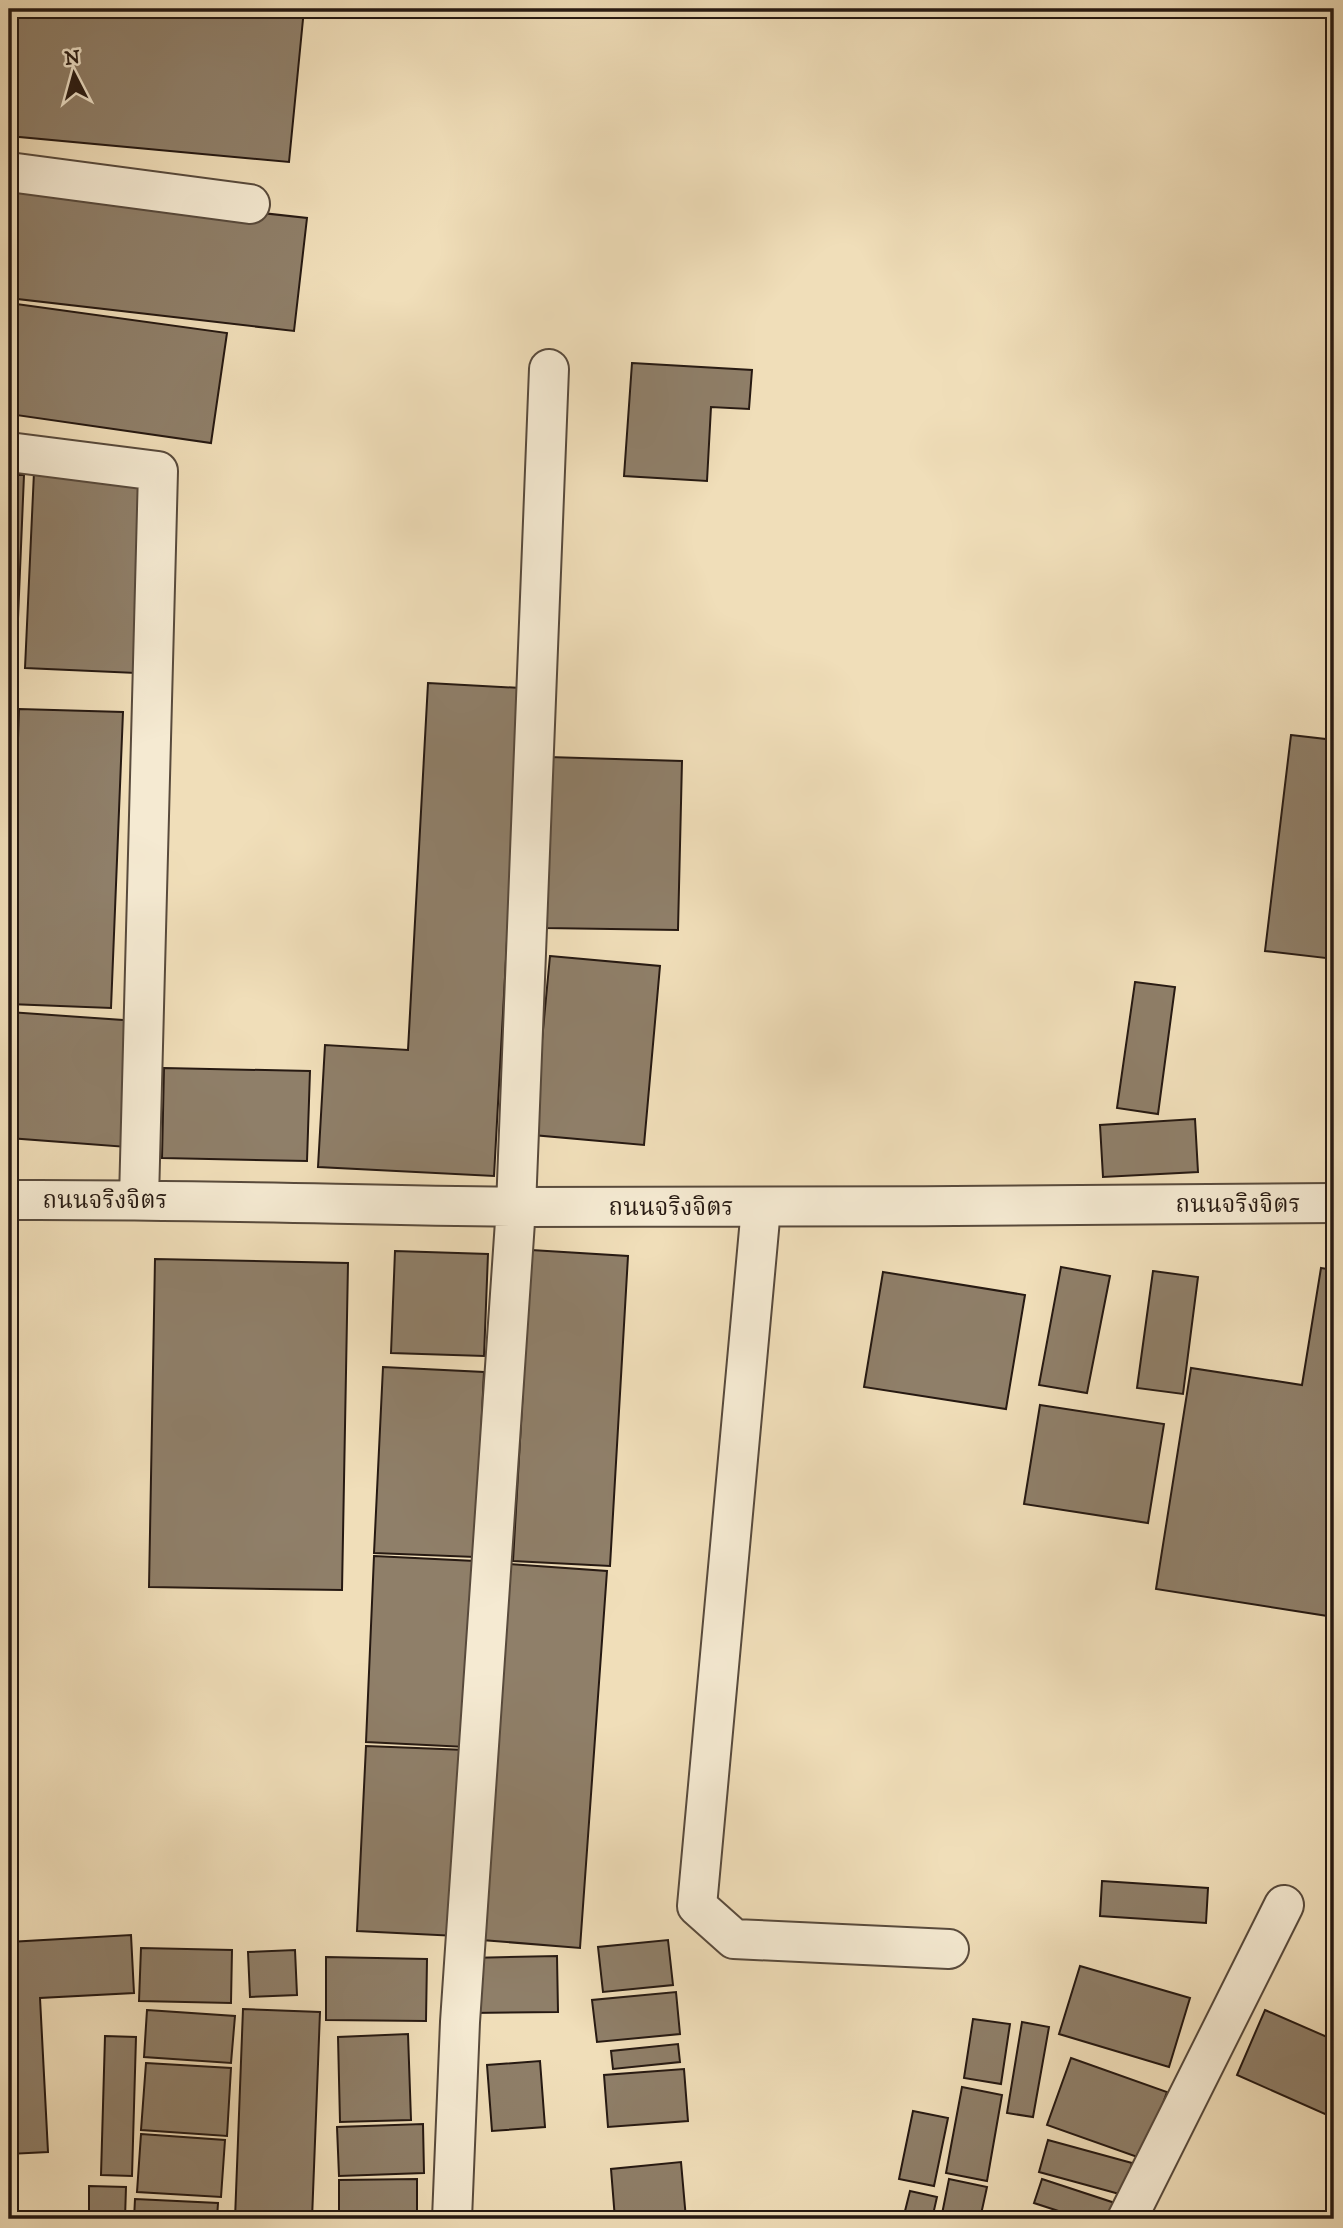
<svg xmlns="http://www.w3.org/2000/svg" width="1343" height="2228" viewBox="0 0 1343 2228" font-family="'IM FELL DW Pica','Noto Serif Thai',serif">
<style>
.building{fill:#8f7f69;stroke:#261912;stroke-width:2}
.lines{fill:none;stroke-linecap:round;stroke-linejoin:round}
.minor-casing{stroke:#584a3c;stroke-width:42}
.minor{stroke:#f5ead2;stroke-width:38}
.labels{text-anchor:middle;stroke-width:7;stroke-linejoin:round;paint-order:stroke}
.street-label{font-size:24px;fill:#261912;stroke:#f5ead2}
</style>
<rect width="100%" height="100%" fill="#f0deb9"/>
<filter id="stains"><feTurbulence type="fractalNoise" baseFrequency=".00286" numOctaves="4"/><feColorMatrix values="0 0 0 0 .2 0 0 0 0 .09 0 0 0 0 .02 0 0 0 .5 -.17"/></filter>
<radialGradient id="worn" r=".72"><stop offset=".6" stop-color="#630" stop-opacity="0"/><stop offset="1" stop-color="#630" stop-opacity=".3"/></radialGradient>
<!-- building -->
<path class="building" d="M9,9H304L289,162L9,136Z
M9,185L307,218L294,331L9,298Z
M9,303L227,333L211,443L9,414Z
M632,363L752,370L749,409L711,407L707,481L624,476Z
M34,472L145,477L136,673L25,668Z
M9,475H24L15,690H9Z
M428,683L521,688L494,1176L318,1167L325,1045L408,1050Z
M19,709L123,712L111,1008L9,1004Z
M1291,735L1334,740V959L1265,951Z
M548,757L682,761L678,930L544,928Z
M550,956L660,966L644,1145L533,1135Z
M1135,982L1175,987L1158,1114L1117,1108Z
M9,1012L137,1021L127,1147L9,1138Z
M164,1068L310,1071L307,1161L162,1158Z
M1195,1119L1198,1172L1103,1177L1100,1125Z
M531,1250L628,1256L610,1566L513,1561Z
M395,1251L488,1254L484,1356L391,1353Z
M155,1259L348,1263L342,1590L149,1587Z
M1061,1267L1110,1276L1087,1393L1039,1385Z
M1321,1268L1334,1270V1617L1156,1589L1191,1368L1302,1385Z
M1153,1271L1198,1277L1183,1394L1137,1388Z
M883,1272L1025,1295L1006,1409L864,1387Z
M383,1367L484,1372L475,1557L374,1553Z
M1040,1405L1164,1424L1148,1523L1024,1504Z
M374,1556L475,1561L466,1747L366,1742Z
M509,1564L607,1571L580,1948L482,1940Z
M366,1746L466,1750L457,1936L357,1931Z
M1102,1881L1208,1888L1206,1923L1100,1916Z
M131,1935L134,1993L40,1998L48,2152L9,2154V1942Z
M668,1940L673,1985L603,1992L598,1947Z
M141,1948L232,1950L231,2003L139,2001Z
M295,1950L297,1995L250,1997L248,1952Z
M557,1956L558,2012L470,2013L469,1958Z
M326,1957L427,1959L426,2021L326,2020Z
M1080,1966L1190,1998L1169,2067L1059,2034Z
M676,1992L680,2034L597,2042L592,2000Z
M243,2009L320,2012L312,2219H235Z
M147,2010L235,2016L231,2063L144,2057Z
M1265,2010L1334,2040V2118L1237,2075Z
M973,2019L1010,2024L1001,2084L964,2078Z
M1022,2022L1049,2027L1033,2117L1007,2113Z
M408,2034L411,2120L340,2122L338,2037Z
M105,2036L136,2037L132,2176L101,2175Z
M678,2044L680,2062L613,2069L611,2051Z
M1071,2058L1167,2092L1143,2159L1047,2125Z
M540,2061L545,2127L492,2131L487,2065Z
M146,2063L231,2068L227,2136L141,2130Z
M684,2069L688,2121L608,2127L604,2075Z
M962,2087L1002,2095L987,2181L946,2173Z
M913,2111L948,2118L934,2186L899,2179Z
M423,2124L424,2173L339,2176L337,2127Z
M141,2134L225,2140L221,2197L137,2192Z
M1048,2140L1132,2163L1123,2195L1039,2172Z
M681,2162L686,2219H615L611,2169Z
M417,2179V2219H339V2180Z
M949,2179L987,2187L980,2219H941Z
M1042,2179L1121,2205L1116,2219H1083L1034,2203Z
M89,2186L126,2187L125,2219H89Z
M910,2191L937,2197L932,2219H903Z
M135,2199L218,2203L217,2219H134Z"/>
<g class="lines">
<defs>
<path id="minor" d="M9,172L250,204
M9,452L158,471L139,1199
M9,1200C180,1199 351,1205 522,1207C793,1208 1063,1205 1334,1203
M761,1208L697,1906L734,1939L949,1949
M452,2219L460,2022L516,1207L549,369
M1127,2219L1284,1905"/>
</defs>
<!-- minor casing -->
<use href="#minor" class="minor-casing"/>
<!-- minor -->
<use href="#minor" class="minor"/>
</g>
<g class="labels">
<!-- street labels -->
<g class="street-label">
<text x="105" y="1208">ถนนจริงจิตร</text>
<text x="1238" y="1212">ถนนจริงจิตร</text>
<text x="671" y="1215">ถนนจริงจิตร</text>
</g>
</g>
<!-- margin -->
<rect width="1343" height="2228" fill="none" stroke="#f0deb9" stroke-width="35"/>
<rect x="10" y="10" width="1322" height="2207" fill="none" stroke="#261912" stroke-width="3.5"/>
<rect x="18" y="18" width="1308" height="2193" fill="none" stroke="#261912" stroke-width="2"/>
<!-- north arrow -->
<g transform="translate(74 74) rotate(354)" stroke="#f5ead2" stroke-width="5" paint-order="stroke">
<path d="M0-5L12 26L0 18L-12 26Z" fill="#261912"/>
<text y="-10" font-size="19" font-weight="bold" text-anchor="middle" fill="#261912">N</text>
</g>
<rect width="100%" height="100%" filter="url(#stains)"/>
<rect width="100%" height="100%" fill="url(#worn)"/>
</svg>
